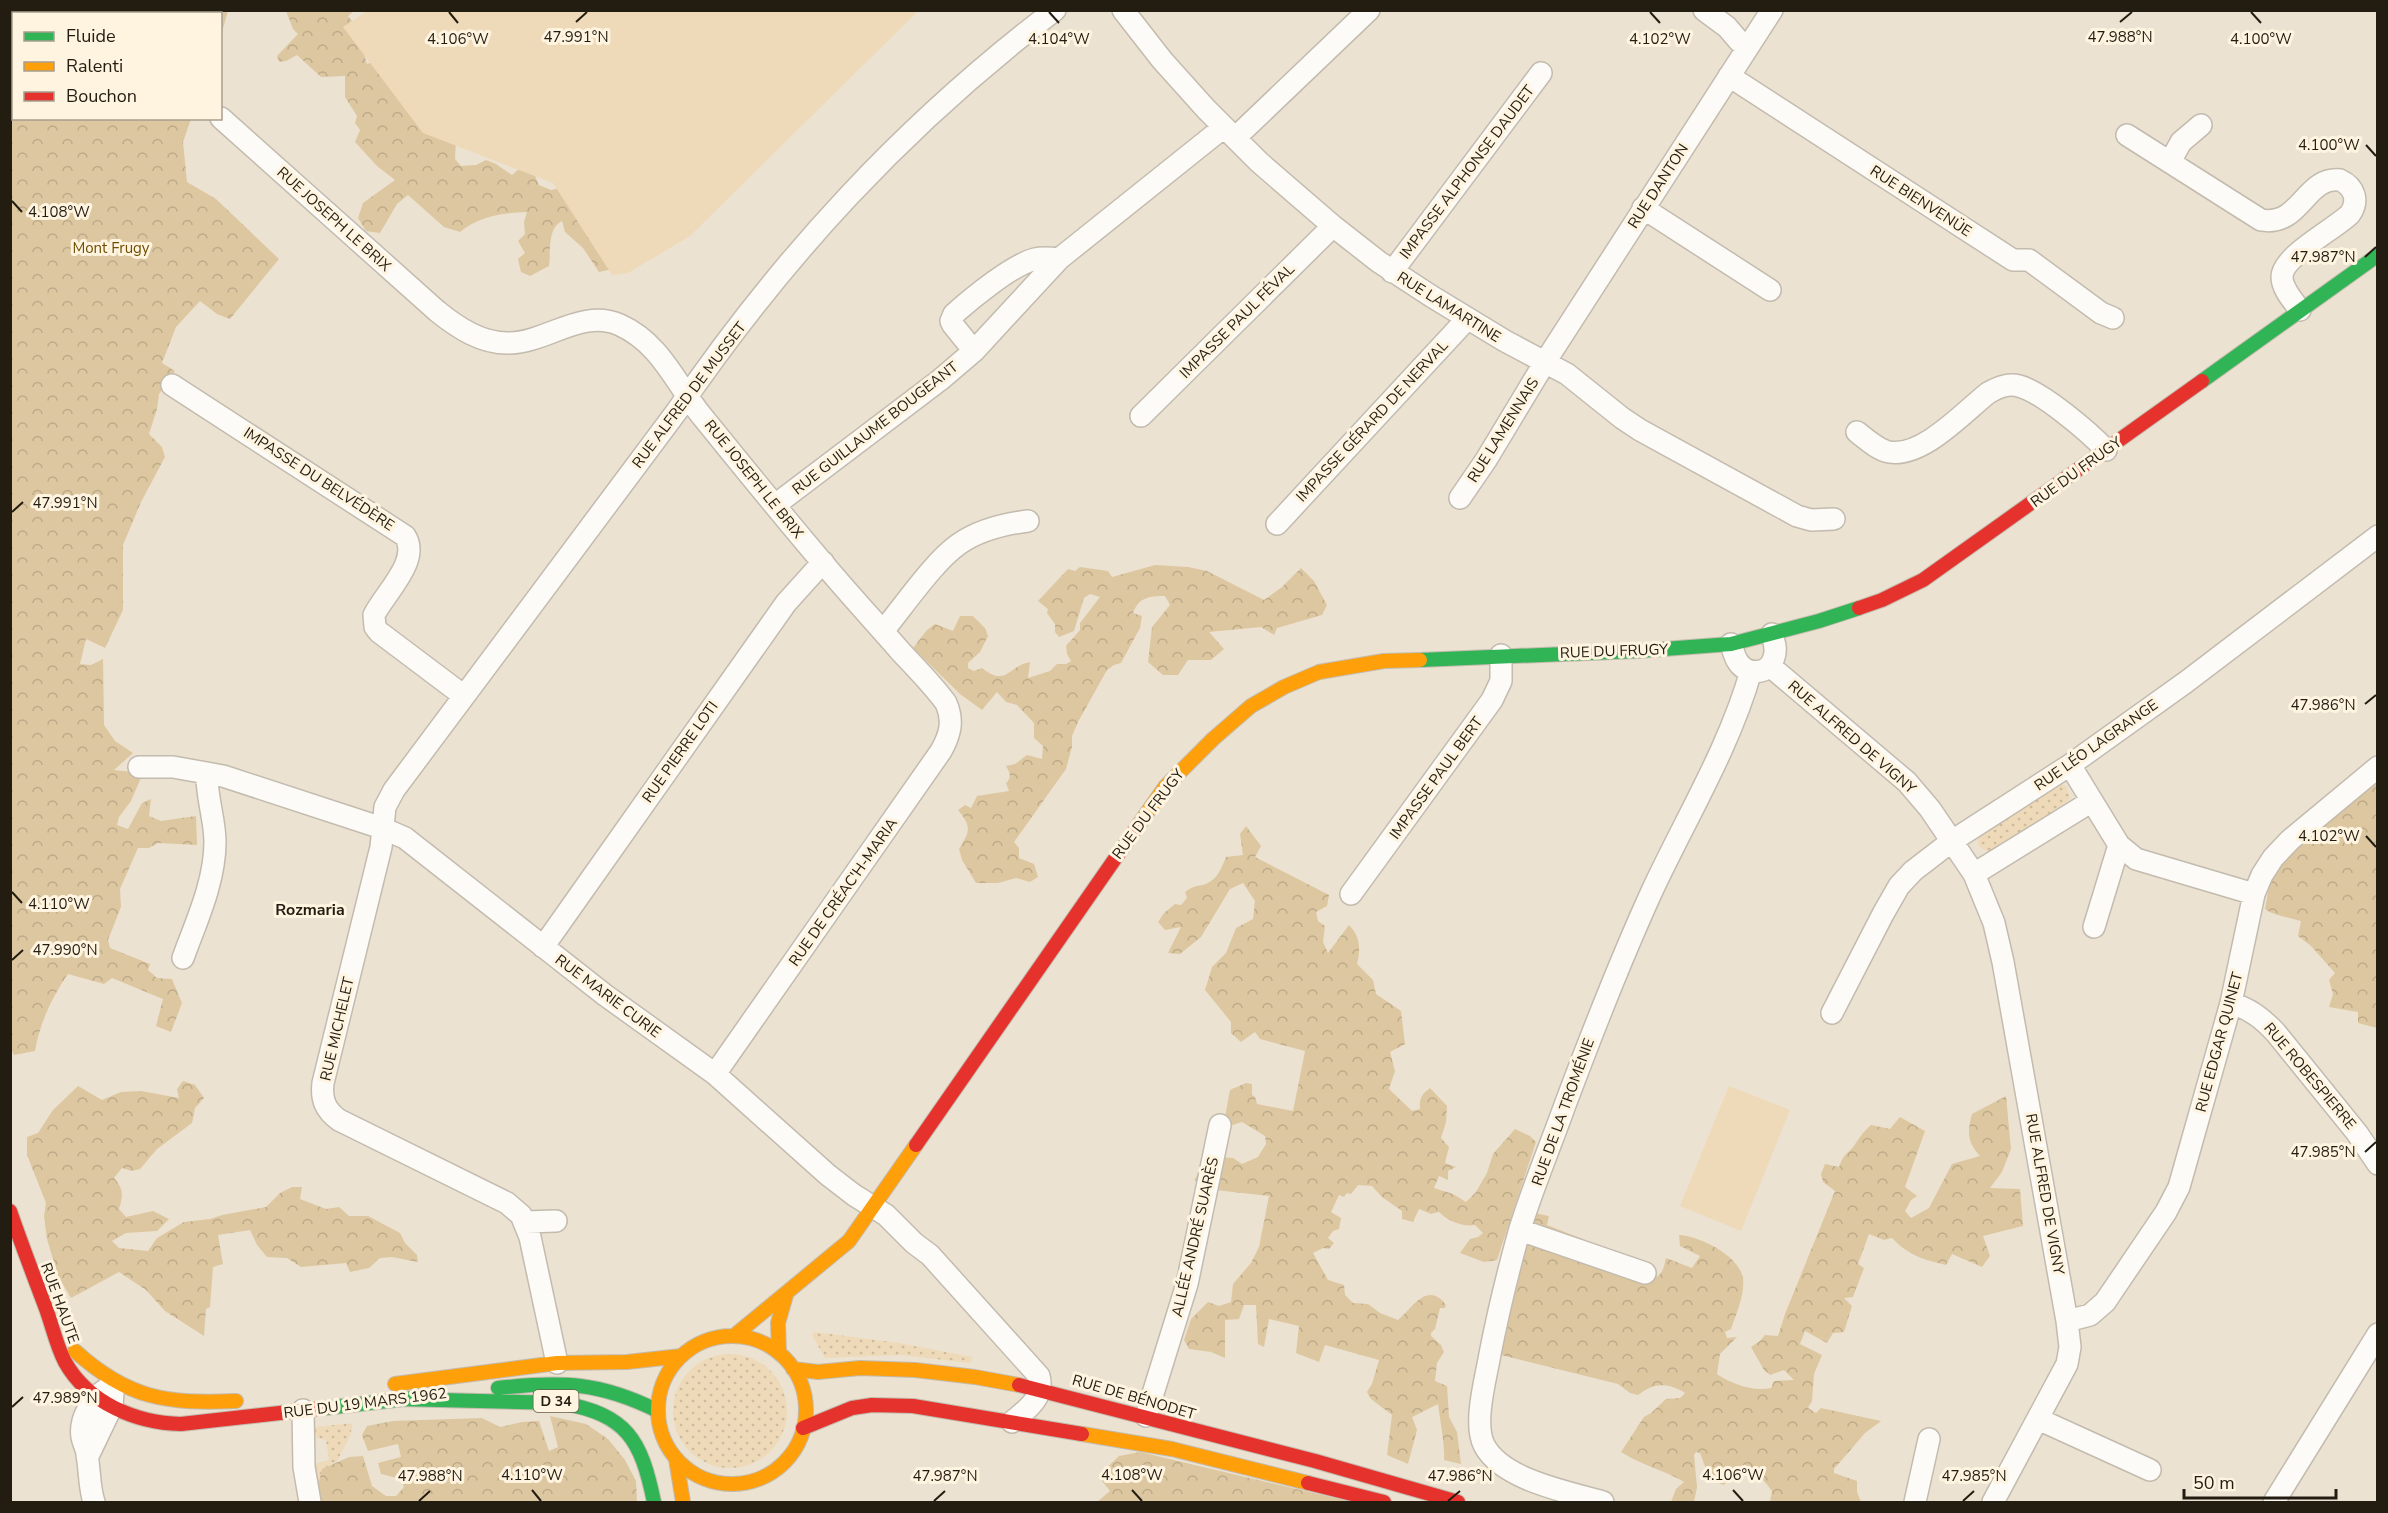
<svg xmlns="http://www.w3.org/2000/svg" width="2388" height="1513" viewBox="0 0 2388 1513" font-family="'Nunito Sans',sans-serif">
<style>
.grass{fill:url(#grass-dots)}
.forest{fill:url(#forest-crowns)}
.green{fill:#eedab8}
.lines{fill:none;stroke-linecap:round;stroke-linejoin:round}
.street-casing{stroke:#c3bbae;stroke-width:24}
.fast-casing{stroke:#c3bbae;stroke-width:16}
.slow-casing{stroke:#c3bbae;stroke-width:16}
.jam-casing{stroke:#c3bbae;stroke-width:16}
.street{stroke:#fcfbf8;stroke-width:21}
.fast{stroke:#30b455;stroke-width:14}
.slow{stroke:#ff9f0a;stroke-width:14}
.jam{stroke:#e5322d;stroke-width:14}
.ticks{fill:none;stroke:#231d11;stroke-width:2}
.labels{text-anchor:middle;stroke-width:6;stroke-linejoin:round;paint-order:stroke}
.shield{fill:#fff4e0;stroke:#655e4f;stroke-width:1.5}
.shield-label{font-size:14px;font-weight:bold;fill:#231d11}
.street-label{font-size:15px;fill:#231d11;stroke:#fff4e0}
.park-label{font-size:15px;fill:#6f4f03;stroke:#fff4e0}
.neighbourhood-label{font-size:16px;font-weight:bold;fill:#231d11;stroke:#fff4e0}
.ticks-label{font-size:15px;text-anchor:middle;fill:#231d11;stroke:#fff4e0;stroke-width:6;stroke-linejoin:round;paint-order:stroke}
</style>
<defs>
<pattern id="grass-dots" width="8" height="8" patternUnits="userSpaceOnUse" patternTransform="scale(1.5)"><rect width="8" height="8" fill="#eedab8"/><path d="M2 2h.1M6 6h.1" fill="none" stroke="#ccbb9d" stroke-width="1.8" stroke-linecap="round"/></pattern>
<pattern id="forest-crowns" width="20" height="18" patternUnits="userSpaceOnUse" patternTransform="scale(1.5)"><rect width="20" height="18" fill="#ddc7a0"/><path d="M2 6a3 3 0 1 1 6 0M12 15a3 3 0 1 1 6 0" fill="none" stroke="#bdaa89"/></pattern>
</defs>
<rect width="100%" height="100%" fill="#ece2d1"/>
<!-- grass -->
<path class="grass" d="M2058,784L2066,786L2070,798L2065,803L1994,850C1983,853 1975,846 1978,834Z
M815,1332L899,1343L972,1357L971,1363L901,1355L825,1358L812,1335Z
M673 1411a57 57 0 1 1 114 0a57 57 0 1 1-114 0Z
M353,1423L350,1436L337,1461L322,1470L317,1488L308,1466L329,1460L326,1440L317,1438L314,1430L315,1427Z"/>
<!-- forest -->
<path class="forest" d="M10,11H228L221,35L220,14H14V118L191,119L183,142L187,182L216,199L279,259L230,319L217,314L200,301L176,327L162,363L175,371L159,394L157,409L149,434L162,447L165,457L141,502L123,545V610L105,648L86,639L80,664L91,665L103,659L104,725L115,741L133,753L114,770L143,773L131,801L119,817L117,825L128,829L142,803L151,799L149,816L161,821L196,816L197,845L158,843L149,848H138L120,889L121,907L108,940L110,948L150,964L148,970L157,978L172,979L182,1003L171,1032L156,1026L163,999L112,978L104,984L68,974C53,995 39,1025 35,1051L14,1055L10,1048Z
M286,11H354L348,16L356,26L367,64L381,59L456,140L455,159L461,166L476,165L486,160L496,164L512,175L520,168L532,169L539,185L551,190L571,185L612,269L599,272L583,248L565,232L562,221C547,228 551,252 549,266L530,276L521,272L518,259L525,253L518,241L525,234L524,222L527,212C502,213 479,216 460,232L444,227L408,195L397,204L380,233L366,231L358,218L363,203L395,180L377,166L355,142L360,130L355,123L357,116L345,97V76L321,77L297,55L286,61L279,62L277,56L298,34L293,29Z
M1155,565L1188,567L1207,571L1264,600L1282,587L1301,568L1314,581L1327,605L1322,615L1277,628L1274,635L1261,627L1209,632L1224,649L1211,660H1188L1178,675H1163L1148,662L1152,627L1170,605L1165,596C1149,596 1139,597 1133,613L1142,616L1140,628L1121,663L1114,665L1107,670L1078,722L1072,736V747L1066,769L1014,842L1019,848V858L1034,864L1038,877L1030,882L1016,878L998,883H976L962,860L959,849C970,831 972,827 958,810L965,805L971,808L977,796L1009,791L1006,783C1012,777 1010,773 1006,766L1015,764L1027,755L1042,759L1043,746L1034,738V723L1017,705L1006,702L997,692L982,710L960,694L913,648L927,630L935,624L953,631L960,616H973L985,628L988,636L980,652L968,663V668L974,671L982,668C1007,688 1009,665 1030,662L1028,678L1050,671L1057,664H1066L1071,661L1067,654L1066,646L1080,630V623L1100,597L1090,594L1084,598L1074,631L1059,637L1055,632V624L1047,613L1048,609L1038,601L1068,569L1075,571L1080,567L1108,571L1112,577Z
M2377,776V1028L2358,1023V1012L2329,1007L2333,994L2329,980L2335,973L2311,946L2298,936L2301,921C2291,918 2272,915 2265,909L2272,870L2277,864Z
M1246,826L1261,846L1255,857L1329,895L1327,906L1316,912L1318,921L1325,926L1323,942L1328,953L1349,925C1360,936 1361,949 1357,964L1373,980L1376,994L1401,1011L1405,1044L1390,1052L1395,1071L1389,1089L1412,1111L1420,1109C1419,1098 1422,1094 1430,1088L1447,1106L1446,1122L1441,1138L1449,1147L1445,1163L1456,1167L1448,1171V1180L1439,1176L1434,1188L1453,1194L1466,1202L1476,1192L1487,1173L1493,1154L1515,1129L1530,1136L1536,1142L1497,1260L1484,1262L1460,1253L1470,1239L1478,1237L1483,1233L1475,1225C1463,1227 1448,1221 1439,1212L1431,1214L1419,1209L1413,1222L1402,1219V1211L1382,1197L1372,1186L1358,1185L1351,1194L1347,1193L1344,1197L1339,1195L1331,1212L1341,1218L1339,1229L1333,1231L1328,1238L1334,1243L1329,1249L1323,1248L1313,1253L1328,1280L1344,1285L1345,1295L1353,1303L1368,1304L1380,1313L1398,1320C1412,1309 1427,1280 1446,1305L1445,1308H1440L1435,1329L1431,1333V1336L1441,1345L1444,1352L1437,1363L1435,1381L1447,1386L1449,1417L1457,1432L1461,1464L1444,1460C1445,1444 1440,1421 1438,1404L1412,1417L1417,1430L1408,1464L1387,1455L1392,1415L1371,1399L1367,1392L1372,1384L1379,1360L1325,1345L1319,1362L1296,1353L1299,1326L1269,1319L1264,1347L1258,1344L1256,1305H1244L1239,1319L1225,1320V1358L1211,1352L1189,1349L1184,1340L1191,1319L1208,1302L1219,1306L1231,1302L1233,1284L1251,1263L1259,1247L1269,1196L1198,1188L1195,1179L1200,1170L1218,1157L1233,1158L1242,1164L1258,1157L1266,1144L1265,1136L1242,1122L1223,1128L1230,1090L1246,1083L1252,1084V1095L1255,1097L1257,1104L1293,1111L1305,1051L1260,1039L1255,1032L1241,1042L1231,1033V1022L1205,990L1212,967L1226,953L1236,928L1253,919L1255,901L1243,883L1230,889L1201,937L1180,954L1168,953L1181,927L1165,930L1158,922L1164,913L1175,904L1181,905L1187,898L1185,892C1195,884 1200,887 1208,883C1218,878 1222,867 1226,857L1243,855L1240,834Z
M183,1081L195,1085L204,1098L195,1108L192,1123L157,1149L140,1169L132,1171L122,1168L114,1178C124,1189 123,1196 119,1209L126,1217L153,1211L169,1219L157,1231L126,1233L112,1241L119,1248L148,1251L157,1238L184,1222L210,1219L222,1215L266,1207L280,1193L292,1187H302L300,1199L326,1209L339,1207L349,1216H368L400,1233L405,1243L417,1255L418,1262L392,1257L380,1258L369,1268L350,1272L346,1263L301,1267L287,1258L267,1257L257,1245L250,1230L218,1235L223,1264L213,1267L210,1307L206,1309L204,1336L165,1311L146,1290L119,1272L71,1298L58,1276L47,1239L44,1216L46,1203L27,1155V1137L38,1133L53,1110L78,1086L102,1100L121,1092L141,1091L179,1098L177,1089Z
M2006,1096L2011,1149L2002,1172L1990,1188L2020,1189L2023,1226L1983,1236L1990,1256L1982,1267L1952,1254L1946,1265C1924,1260 1908,1255 1892,1238L1884,1240L1869,1234L1858,1264L1864,1268L1853,1297L1844,1298L1852,1306L1844,1332L1833,1333L1827,1343L1805,1331L1800,1344L1822,1355L1814,1374L1812,1401L1808,1408L1816,1413L1821,1408L1881,1421L1865,1433L1834,1469V1473L1857,1481V1492L1861,1502H1770L1772,1491C1762,1477 1753,1468 1734,1469L1724,1485L1710,1480L1700,1453L1696,1452L1694,1455L1697,1487L1694,1502H1671L1676,1489L1684,1482C1664,1470 1641,1465 1621,1452L1644,1417L1651,1413L1666,1399L1680,1398L1685,1393C1667,1382 1654,1383 1638,1395L1630,1393L1618,1384L1501,1355L1500,1338L1534,1213L1549,1216L1547,1225L1585,1240L1593,1249L1648,1279C1662,1277 1663,1271 1666,1258L1692,1268L1700,1256L1680,1246L1679,1235C1699,1236 1739,1255 1743,1278C1745,1295 1736,1314 1731,1329L1725,1332L1727,1338L1737,1337L1720,1354L1717,1374C1731,1384 1754,1392 1771,1388L1774,1381L1794,1380L1784,1370L1770,1375L1764,1370L1751,1347L1760,1341L1765,1335L1778,1336L1785,1314L1835,1191L1823,1182L1821,1174L1825,1164L1839,1167C1843,1155 1847,1154 1854,1146C1860,1137 1862,1133 1871,1125L1890,1129L1900,1117L1925,1131L1905,1187L1917,1196L1911,1200L1905,1211L1911,1218L1929,1208L1952,1164L1980,1156C1967,1142 1967,1132 1972,1114Z
M550,1416L586,1424L608,1439L625,1460L636,1481L637,1502H314L322,1469L349,1457L363,1456L372,1486L386,1496H396L404,1487L401,1479L381,1474L378,1463L401,1457L398,1444L368,1451L362,1435L367,1426L393,1421L482,1418L500,1427L522,1422L539,1421L549,1451L558,1447Z
M1140,1452L1352,1502H1097L1110,1491L1098,1476L1119,1456Z"/>
<!-- green -->
<path class="green" d="M367,11V10L918,11L690,236L628,273L612,275L553,183L423,133L343,27Z
M1729,1086L1790,1110L1741,1231L1680,1206Z"/>
<g class="lines">
<defs>
<path id="street" d="M1123,10L1162,60L1206,109L1259,162L1333,226L1379,262L1431,296L1505,341L1567,374L1622,418L1640,430L1797,516L1811,520L1834,519
M1704,10L1727,27L1739,41L1748,47
M1729,76L2013,260H2029L2101,313L2113,318
M221,118L437,311C458,328 482,344 510,343C547,342 583,308 620,325C660,343 675,382 701,415C741,464 781,514 823,563C848,593 875,622 901,652C916,668 933,685 946,703C954,721 950,735 941,751L715,1074
M2127,135L2261,220C2301,227 2305,176 2340,180C2355,187 2359,201 2350,214C2335,229 2282,256 2282,277C2282,289 2294,302 2300,310
M1235,138L1369,10
M2170,162L2181,142L2201,125
M1643,208L1770,290
M1392,272L1541,73
M974,351L953,325L951,321L954,314C972,298 1012,265 1035,259C1043,257 1051,258 1059,259
M172,385L405,536C421,560 385,593 374,615L375,627L379,632L464,696
M1141,416L1333,226
M1857,432C1866,439 1878,450 1889,452C1922,458 1963,413 1988,393C1997,388 2007,383 2019,386C2042,392 2089,432 2106,450
M1460,498L1486,460L1545,362L1772,10
M775,505L940,380L974,351L1059,259L1224,127
M1277,524L1467,319
M883,631C903,607 935,560 959,544C979,530 1004,524 1028,521
M1731,644C1733,650 1734,656 1738,662C1747,676 1770,675 1774,657C1777,649 1774,642 1772,634
M1770,666L1907,782L1930,809L1974,874L2092,801
M2070,765L2119,845L2136,859L2254,894
M139,767H173L223,776L382,828L405,838L605,995L715,1074L828,1175L854,1195L886,1215L914,1243L930,1255L1039,1376C1045,1398 1026,1410 1012,1422
M1974,874L1994,923L2003,962L2067,1321L2070,1347L2067,1364L1993,1502
M1351,894L1492,700L1501,681V655
M2094,927L2119,845
M543,947L786,603L823,562
M183,958C196,922 215,882 215,842C215,819 206,796 207,773
M2231,1003C2250,1009 2262,1018 2276,1033L2357,1133L2378,1164
M1832,1013L1883,914L1899,886L1913,871L1952,841L2070,765L2186,682L2378,536
M525,1222L556,1221
M1520,1230L1645,1273
M2067,1321L2090,1315L2105,1302L2166,1212L2179,1187L2231,1003L2254,894L2262,875L2273,858L2290,840L2378,767
M557,1363L530,1237L521,1215L507,1203L339,1120C325,1110 321,1099 323,1083L381,847L385,807L394,790L677,411C783,256 905,124 1055,10
M303,1410L304,1467L310,1502
M1146,1416L1187,1284L1220,1125
M2038,1419L2150,1470
M88,1456L112,1406L113,1393
M94,1502C89,1487 90,1471 87,1455C87,1449 83,1443 82,1437C79,1419 92,1398 106,1389
M1603,1502C1568,1492 1502,1480 1484,1445C1473,1423 1486,1378 1490,1354C1498,1313 1508,1272 1519,1232C1532,1189 1550,1147 1565,1105C1592,1033 1620,961 1652,891C1686,818 1729,748 1751,671
M1915,1502L1929,1439
M2274,1502L2378,1334"/>
<path id="fast" d="M2202,381L2378,255
M1420,660L1637,651L1731,644L1819,621L1859,608
M498,1388C562,1381 600,1382 658,1411
M399,1399L562,1403C627,1415 641,1439 654,1502
M325,1408L422,1397"/>
<path id="slow" d="M1135,830L1165,787L1213,739L1251,706L1284,687L1319,672L1384,661L1420,660
M734,1336L849,1241L916,1145
M658 1410a74 74 0 1 1 148 0a74 74 0 1 1-148 0Z
M75,1351C128,1399 167,1404 236,1401
M779,1353L778,1323L786,1295
M793,1369L818,1372L860,1368L915,1370L975,1377L1019,1385
M395,1384L557,1363L627,1362L681,1356
M1082,1434L1172,1449L1308,1483
M676,1459L683,1502"/>
<path id="jam" d="M1859,608L1882,600L1923,580L2202,381
M916,1145L1135,830
M10,1211C21,1243 33,1274 45,1306C52,1324 56,1345 65,1362C88,1403 136,1423 181,1424L325,1408
M1019,1385L1315,1461L1458,1502
M803,1428L852,1408L872,1405L913,1406L1082,1434
M1308,1483L1384,1502"/>
</defs>
<!-- street casing -->
<use href="#street" class="street-casing"/>
<!-- fast casing -->
<use href="#fast" class="fast-casing"/>
<!-- slow casing -->
<use href="#slow" class="slow-casing"/>
<!-- jam casing -->
<use href="#jam" class="jam-casing"/>
<!-- street -->
<use href="#street" class="street"/>
<!-- fast -->
<use href="#fast" class="fast"/>
<!-- slow -->
<use href="#slow" class="slow"/>
<!-- jam -->
<use href="#jam" class="jam"/>
</g>
<!-- ticks -->
<path class="ticks" d="M449,12L458,23M1049,12L1059,23M1650,12L1660,23M2251,12L2261,23M576,22L587,12M2120,22L2132,12M2366,145L2376,156M12,201L22,212M2365,257L2376,247M12,512L23,502M2365,704L2376,695M2366,836L2376,847M12,892L22,903M12,960L23,950M2365,1152L2376,1142M12,1407L23,1397M532,1490L541,1501M1132,1490L1142,1501M1733,1490L1743,1501M419,1501L430,1491M934,1501L945,1491M1448,1501L1460,1491M1963,1501L1974,1491"/>
<g class="labels">
<!-- shield labels -->
<rect class="shield" x="533.5" y="1390" width="45" height="22" rx="4.5"/>
<g class="shield-label">
<text x="556" y="1406">D 34</text>
</g>
<!-- street labels -->
<g class="street-label">
<text transform="translate(1467 172) rotate(-53)" y="5">IMPASSE ALPHONSE DAUDET</text>
<text transform="translate(1658 186) rotate(-57)" y="5">RUE DANTON</text>
<text transform="translate(1921 201) rotate(33)" y="5">RUE BIENVENÜE</text>
<text transform="translate(334 219) rotate(42)" y="5">RUE JOSEPH LE BRIX</text>
<text transform="translate(1449 307) rotate(32)" y="5">RUE LAMARTINE</text>
<text transform="translate(1237 321) rotate(-45)" y="5">IMPASSE PAUL FÉVAL</text>
<text transform="translate(689 395) rotate(-53)" y="5">RUE ALFRED DE MUSSET</text>
<text transform="translate(1372 421) rotate(-47)" y="5">IMPASSE GÉRARD DE NERVAL</text>
<text transform="translate(875 428) rotate(-38)" y="5">RUE GUILLAUME BOUGEANT</text>
<text transform="translate(1503 430) rotate(-58)" y="5">RUE LAMENNAIS</text>
<text transform="translate(2076 472) rotate(-36)" y="5">RUE DU FRUGY</text>
<text transform="translate(319 479) rotate(33)" y="5">IMPASSE DU BELVÉDÈRE</text>
<text transform="translate(754 479) rotate(51)" y="5">RUE JOSEPH LE BRIX</text>
<text transform="translate(1614 651) rotate(-2)" y="5">RUE DU FRUGY</text>
<text transform="translate(1852 737) rotate(41)" y="5">RUE ALFRED DE VIGNY</text>
<text transform="translate(2096 745) rotate(-35)" y="5">RUE LÉO LAGRANGE</text>
<text transform="translate(680 752) rotate(-55)" y="5">RUE PIERRE LOTI</text>
<text transform="translate(1436 778) rotate(-54)" y="5">IMPASSE PAUL BERT</text>
<text transform="translate(1148 814) rotate(-53)" y="5">RUE DU FRUGY</text>
<text transform="translate(843 892) rotate(-55)" y="5">RUE DE CRÉAC'H-MARIA</text>
<text transform="translate(608 996) rotate(37)" y="5">RUE MARIE CURIE</text>
<text transform="translate(337 1029) rotate(-77)" y="5">RUE MICHELET</text>
<text transform="translate(2219 1042) rotate(-75)" y="5">RUE EDGAR QUINET</text>
<text transform="translate(2310 1076) rotate(50)" y="5">RUE ROBESPIERRE</text>
<text transform="translate(1563 1112) rotate(-70)" y="5">RUE DE LA TROMÉNIE</text>
<text transform="translate(2045 1194) rotate(80)" y="5">RUE ALFRED DE VIGNY</text>
<text transform="translate(1195 1237) rotate(-77)" y="5">ALLÉE ANDRÉ SUARÈS</text>
<text transform="translate(60 1303) rotate(70)" y="5">RUE HAUTE</text>
<text transform="translate(1134 1397) rotate(16)" y="5">RUE DE BÉNODET</text>
<text transform="translate(365 1403) rotate(-7)" y="5">RUE DU 19 MARS 1962</text>
</g>
<!-- park labels -->
<g class="park-label">
<text x="111" y="253">Mont Frugy</text>
</g>
<!-- neighbourhood labels -->
<g class="neighbourhood-label">
<text x="310" y="915">Rozmaria</text>
</g>
</g>
<g class="ticks-label">
<text x="2120" y="42">47.988°N</text>
<text x="576" y="42">47.991°N</text>
<text x="458" y="44">4.106°W</text>
<text x="1059" y="44">4.104°W</text>
<text x="1660" y="44">4.102°W</text>
<text x="2261" y="44">4.100°W</text>
<text x="2329" y="150">4.100°W</text>
<text x="59" y="217">4.108°W</text>
<text x="2323" y="262">47.987°N</text>
<text x="65" y="508">47.991°N</text>
<text x="2323" y="710">47.986°N</text>
<text x="2329" y="841">4.102°W</text>
<text x="59" y="909">4.110°W</text>
<text x="65" y="955">47.990°N</text>
<text x="2323" y="1157">47.985°N</text>
<text x="65" y="1403">47.989°N</text>
<text x="532" y="1480">4.110°W</text>
<text x="1132" y="1480">4.108°W</text>
<text x="1733" y="1480">4.106°W</text>
<text x="430" y="1481">47.988°N</text>
<text x="945" y="1481">47.987°N</text>
<text x="1460" y="1481">47.986°N</text>
<text x="1974" y="1481">47.985°N</text>
</g>
<!-- border -->
<rect width="2388" height="1513" fill="none" stroke="#231d11" stroke-width="24"/>
<!-- legend -->
<rect x="12" y="12" width="210" height="108" fill="#fff4e0" stroke="#a79e8d" stroke-width="1.5"/>
<rect x="24" y="32" width="30" height="9" fill="#30b455" stroke="#a79e8d" stroke-width="1.5"/>
<text x="66" y="42" font-size="18" fill="#231d11">Fluide</text>
<rect x="24" y="62" width="30" height="9" fill="#ff9f0a" stroke="#a79e8d" stroke-width="1.5"/>
<text x="66" y="72" font-size="18" fill="#231d11">Ralenti</text>
<rect x="24" y="92" width="30" height="9" fill="#e5322d" stroke="#a79e8d" stroke-width="1.5"/>
<text x="66" y="102" font-size="18" fill="#231d11">Bouchon</text>
<!-- scale -->
<path d="M2184 1489v9h152v-9" fill="none" stroke="#231d11" stroke-width="3"/>
<text x="2193" y="1489" font-size="18" fill="#231d11" stroke="#fff4e0" stroke-width="4.5" paint-order="stroke">50 m</text>
</svg>
